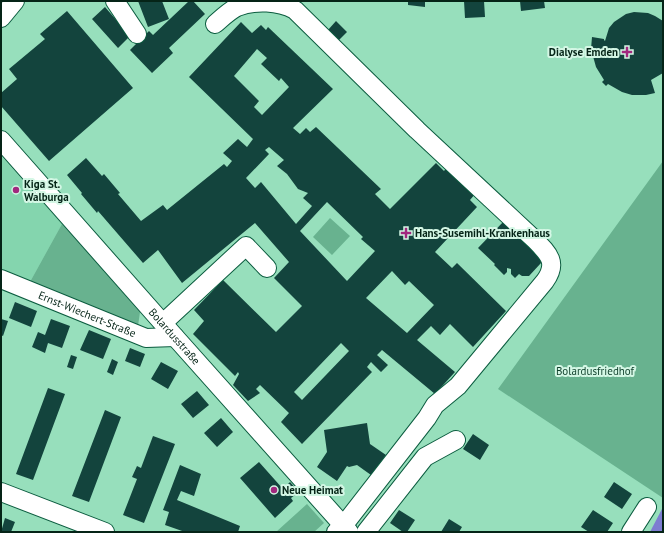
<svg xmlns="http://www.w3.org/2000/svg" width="664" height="533" viewBox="0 0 664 533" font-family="'PT Sans',sans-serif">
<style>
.built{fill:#84d5ae}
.green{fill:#68b28f}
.water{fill:#7d7dd1}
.building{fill:#13443d;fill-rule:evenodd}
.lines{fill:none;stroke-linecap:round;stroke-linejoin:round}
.minor-casing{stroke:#0b5c3f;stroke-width:20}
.minor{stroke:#fff;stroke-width:18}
.poi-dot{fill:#a1287e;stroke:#d4f7e5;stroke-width:1.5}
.labels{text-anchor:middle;stroke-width:4;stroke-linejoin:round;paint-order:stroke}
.poi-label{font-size:11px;font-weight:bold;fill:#052417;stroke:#d4f7e5;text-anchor:start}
.street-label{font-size:11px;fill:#052417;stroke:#d4f7e5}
.park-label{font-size:11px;fill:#0f3f2b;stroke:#d4f7e5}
</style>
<rect width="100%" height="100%" fill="#97dfbc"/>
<!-- built -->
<path class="built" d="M1,156L62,224L30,282L1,270Z"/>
<!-- green -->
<path class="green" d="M663,161V498L498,389Z
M330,218L350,236L332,255L313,237Z
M62,224L139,309L140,312L138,326L30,282Z
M307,504L324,523L314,532H276Z"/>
<!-- water -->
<path class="water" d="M663,507V532H650Z"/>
<!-- building -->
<path class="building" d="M138,1H162L169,19L148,27Z
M189,1H193L205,14L169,48L173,53L152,73L130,50L149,31L153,35Z
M408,1H425V7L408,5Z
M464,1H484L485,17L465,18Z
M520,1H544L545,8L521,11Z
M105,7L130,36L118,48L92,19Z
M67,11L133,88L49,161L1,106V93L17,79L9,69L45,39L40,34Z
M634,12L648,13L655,16L663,21V73L651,80L655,93L646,95H632L622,92L608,84L606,86L602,82L604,80L596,67L591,49L592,37L604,39V40L605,41L609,28L614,22L626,14Z
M336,21L347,32L339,40L328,30Z
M241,22L252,33L261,25L266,30L268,27L333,89L293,128L300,134L306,128L310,132L316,127L381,189L375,194L390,209L436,163L444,171L447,167L475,194L470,200L477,207L435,252L452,268L457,263L506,311L473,347L450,324L440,335L431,326L417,340L455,372L435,394L382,350L377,355L388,365L381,372L371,362L367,367L372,372L302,444L281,422L289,413L260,385L256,389L260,393L248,401L233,385L239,374L238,372L235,376L193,334L204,321L194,310L223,280L276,332L302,306L274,278L289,262L255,223L182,283L158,250L143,263L98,211L97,213L81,194L82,193L67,175L86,158L102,176L104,174L120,193L118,194L141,221L163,205L167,210L224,164L227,167L232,161L223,153L238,139L247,147L253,139L189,77ZM257,49L267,58L261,64L279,81L281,78L289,87L262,115L254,107L259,101L234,76ZM269,147L284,160L277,166L287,174L298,189L308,193L303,198L312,206L296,224L261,182L255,188L246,178L269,154L265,150ZM327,202L363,237L361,239L375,251L347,281L300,231ZM392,271L405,285L409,281L434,305L407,333L366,298ZM341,343L349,351L302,400L294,392Z
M505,220L540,255L541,263L529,276H522L519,274L515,278L511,274V269L507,268V272L504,275L494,265L495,264L478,248Z
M15,302L37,311L31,327L9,318Z
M1,319L8,321L3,336L1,335Z
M51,319L70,326L62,348L48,343L45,353L32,347L38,332L45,335Z
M89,330L111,339L103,359L80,350Z
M130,348L145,354L140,367L125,361Z
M71,355L77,357L73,369L67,367Z
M112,359L118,362L113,375L107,372Z
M161,362L178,371L168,389L151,379Z
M48,388L65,394L33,480L16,474Z
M197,391L209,405L193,418L181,404Z
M105,410L121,417L89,502L72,496Z
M221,418L233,432L217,447L204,433Z
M367,423L370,444L386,455L371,475L357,465L349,467L347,466L337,481L317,467L327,452L324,430Z
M473,434L489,445L480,460L463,449Z
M153,436L175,444L144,523L123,515L137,479L132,477L137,466L141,468Z
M259,462L283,489L290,482L299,492L291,498L293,501L275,518L240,478Z
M180,465L201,474L194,496L181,491L177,500L240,526L238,532H185L165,525L169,512L163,510Z
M614,482L632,494L622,509L604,497Z
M399,510L415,520L407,532H403L390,523Z
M593,510L613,523L607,532H589L581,527Z
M5,518L15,522L11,532H1Z
M449,519L462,527L459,532H441Z"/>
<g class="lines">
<defs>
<g id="minor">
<path d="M115,1L137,34"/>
<path d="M1,18L15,1"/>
<path d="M215,24C222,18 229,11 237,7C255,0 279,1 295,10L417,130L535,240C549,254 558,263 545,281L458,386L435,405L427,418L343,526L336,532"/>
<path id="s1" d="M1,140L175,337L349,532"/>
<path id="s2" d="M1,279L146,338L175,337"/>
<path d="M163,323L246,246L267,268"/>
<path d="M1,492L105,532"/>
<path d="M366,532L425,457L456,440"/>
<path d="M631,532L647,507"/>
</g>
</defs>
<!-- minor casing -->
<use href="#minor" class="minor-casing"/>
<!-- minor -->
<use href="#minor" class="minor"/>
</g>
<!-- markers -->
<g class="poi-dot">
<path d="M625 46h4v4h4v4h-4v4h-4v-4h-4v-4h4z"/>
<circle cx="16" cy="190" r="4"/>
<path d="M404 227h4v4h4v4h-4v4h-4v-4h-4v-4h4z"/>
<circle cx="274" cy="490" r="4"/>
</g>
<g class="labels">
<!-- poi labels -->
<g class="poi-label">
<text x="618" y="56" text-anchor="end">Dialyse Emden</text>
<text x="24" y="188">Kiga St.<tspan x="24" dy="13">Walburga</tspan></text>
<text x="415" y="237">Hans-Susemihl-Krankenhaus</text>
<text x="282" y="494">Neue Heimat</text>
</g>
<!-- street labels -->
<g class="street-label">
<text dy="4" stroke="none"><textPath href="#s2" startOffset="93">Ernst-Wiechert-Straße</textPath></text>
<text dy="4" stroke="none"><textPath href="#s1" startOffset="262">Bolardusstraße</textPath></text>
</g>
<!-- park labels -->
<g class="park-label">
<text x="595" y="375">Bolardusfriedhof</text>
</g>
</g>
<!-- border -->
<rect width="664" height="533" fill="none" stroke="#052417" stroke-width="4"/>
</svg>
